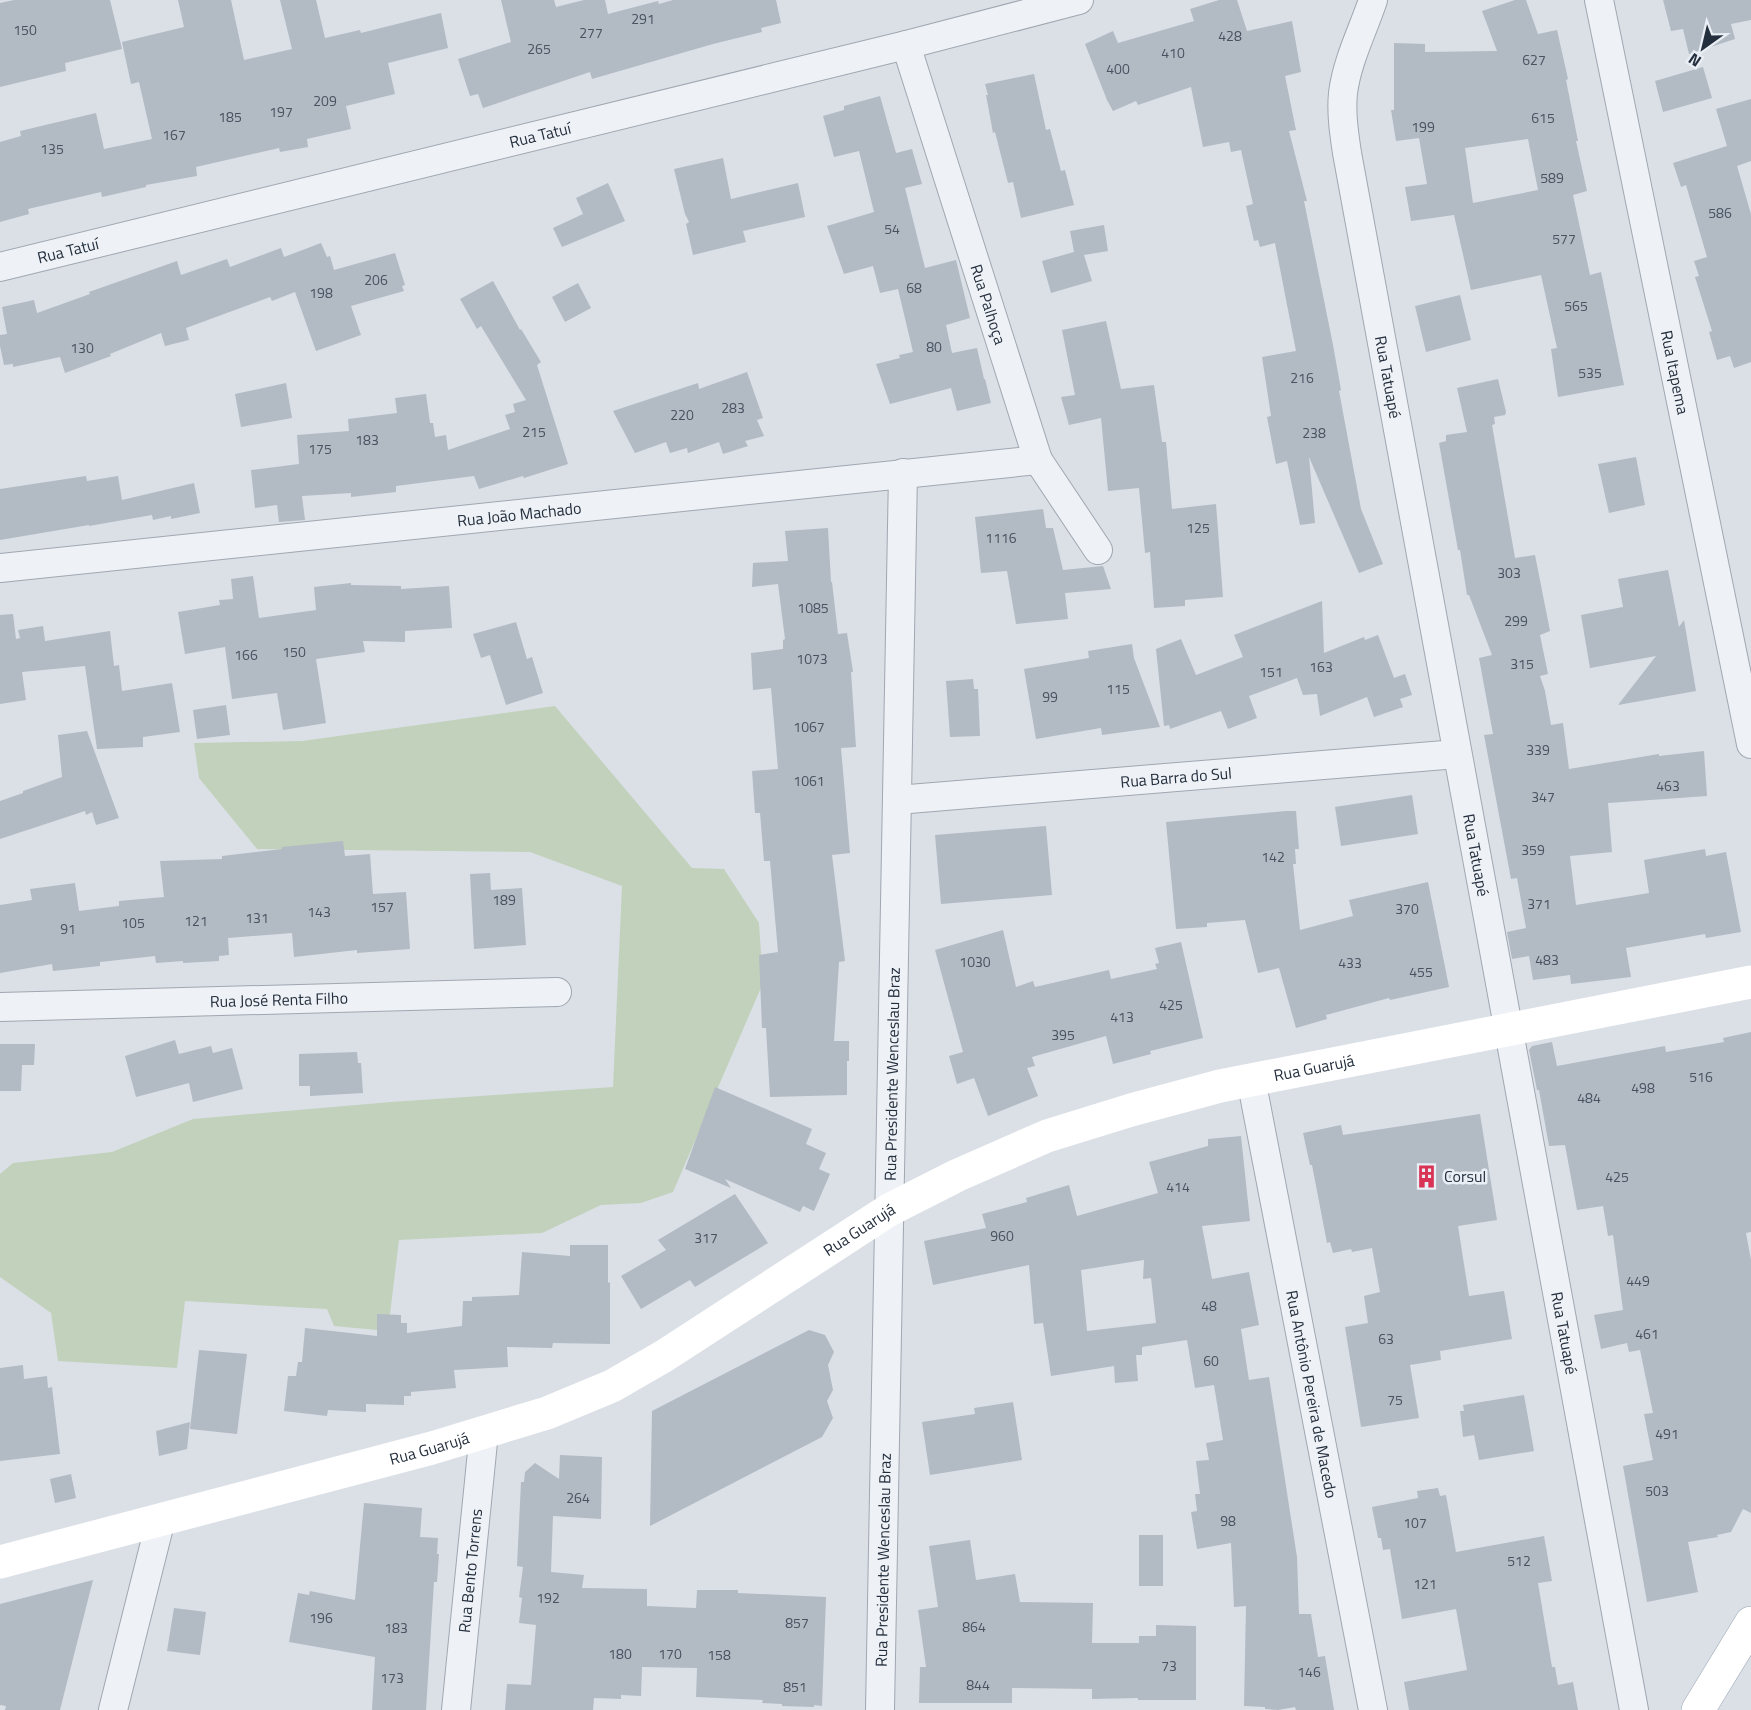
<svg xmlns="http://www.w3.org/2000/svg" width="1751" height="1710" viewBox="0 0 1751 1710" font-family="'Titillium Web',sans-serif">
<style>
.green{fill:#c2d1bb}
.building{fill:#b2bac4;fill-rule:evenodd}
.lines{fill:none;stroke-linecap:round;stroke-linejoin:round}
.street-casing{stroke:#a0a7b1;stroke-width:30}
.primary-casing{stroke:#99a5b3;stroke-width:34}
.street{stroke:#eef1f5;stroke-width:28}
.secondary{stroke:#fff;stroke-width:33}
.primary{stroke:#fff;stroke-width:33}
.labels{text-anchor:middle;stroke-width:5;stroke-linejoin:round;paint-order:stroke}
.number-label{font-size:14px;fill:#485260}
.street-label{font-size:16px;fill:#242f3e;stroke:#eaeff5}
.poi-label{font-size:16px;fill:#242f3e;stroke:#eaeff5;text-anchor:start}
</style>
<rect width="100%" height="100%" fill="#dbe0e7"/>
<!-- green -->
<path class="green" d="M555,706L692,868L724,869L759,923L763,983L673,1192L641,1203L601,1205L542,1233L399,1240L388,1331L334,1326L327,1309L185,1301L177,1368L58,1361L51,1313L0,1277V1174L13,1163L112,1152L193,1119L391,1102L613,1087L622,886L530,852L257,849L199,778L194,743L302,741Z"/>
<!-- building -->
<path class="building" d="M14,0H110L122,49L65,63L66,71L0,87V3Z
M178,0H231L244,60L292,49L280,0H316L325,38L360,30L361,33L441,13L448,48L388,63L395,94L346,106L351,129L307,139L308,147L280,152L279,148L196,167L197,176L146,185V187L102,197L101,192L28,209L29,214L0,222V142L21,136L20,131L96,113L104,149L152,139L139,82L131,84L122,42L184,27Z
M501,0H554L556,7L584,0H605L608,14L658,1L659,4L673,0H776L781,23L761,28L762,32L713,44L592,79L590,72L483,108L478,94L470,96L458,59L511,42Z
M1219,0H1237L1247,31L1292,21L1301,72L1285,76L1296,130L1289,131L1307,201H1304L1333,345L1341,390L1339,391L1361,509L1383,564L1359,573L1309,457L1315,523L1300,525L1287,461L1276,464L1267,417L1271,416L1262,357L1296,351L1275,243L1260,247L1258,240L1254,241L1246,206L1253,204L1241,150L1231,152L1229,142L1203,147L1191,87L1138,105L1136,101L1113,111L1107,100L1085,44L1113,31L1118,43L1194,21L1190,9Z
M1515,0H1526L1538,34L1557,30L1568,79L1566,80L1578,141H1576L1587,191L1573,195L1590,275L1601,272L1624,385L1558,397L1551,349L1557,348L1541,275L1471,290L1454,215L1411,221L1405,187L1427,184L1419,138L1396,141L1391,110H1394V43L1425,44V52L1497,51L1482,11ZM1528,139L1538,190L1473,203L1465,148Z
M1663,0H1751V20L1731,24L1735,39L1689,54L1683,29L1671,31Z
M1703,67L1712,98L1663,112L1655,81Z
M1034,74L1046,130L1050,129L1061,171L1065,170L1074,205L1021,218L1013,182L1008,183L995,132L993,133L986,95H988L985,84Z
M880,96L896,153L912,149L922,184L905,188L925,268L956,260L970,318L946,325L952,353L977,348L984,379H985L991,403L957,411L951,388L890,404L876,364L900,358L899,355L913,352L898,289L880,293L873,266L844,274L827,226L874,212L859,151L834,157L823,116L844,110V106Z
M1751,99V161L1737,166L1751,214V362L1734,368L1730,356L1717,360L1709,332L1712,331L1695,277L1699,276L1694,261L1707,257L1686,185L1681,187L1673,163L1727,146L1716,109Z
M723,158L731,199L798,183L805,217L743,231L746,242L693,255L686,224L689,222L685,214L674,169Z
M608,183L625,221L562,247L553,228L583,214L576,198Z
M1104,225L1108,251L1084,255L1092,281L1051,293L1042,261L1074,252L1070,231Z
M321,243L327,257L330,256L334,270L395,253L405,285L402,286L404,291L351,306L361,335L316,351L295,292L272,301L270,297L186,328L189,340L165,346L161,333L110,354L111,356L65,373L60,357L13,367V364L4,365L0,346V335L7,334L2,307L34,300L37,313L90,294L89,292L177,261L181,275L227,259L230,267L281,248L284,257Z
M493,281L520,330L521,329L541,362L537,365L568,464L524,478L523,476L479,489L474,476L396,486V492L351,497V493L302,496L305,520L279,522L277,505L255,508L251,470L299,464L297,435L349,431L348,419L397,413L395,398L426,394L430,423H433L435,437L446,435L448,450L510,429L505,415L515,412L513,404L526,400L481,326L477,329L460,299Z
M578,283L591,308L565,322L552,297Z
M1460,295L1471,340L1426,352L1415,306Z
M1106,321L1121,389L1154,385L1162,442H1166L1172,509L1216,504L1223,597L1185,600V606L1154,608L1150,552L1145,553L1139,488L1108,491L1101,418L1069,425L1061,397L1075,395L1062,330Z
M747,372L763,418L757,420L764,436L745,441L748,446L723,454L719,442L688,453L687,448L670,453L666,442L635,453L613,411L698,383L699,389Z
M1498,379L1506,412L1505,415L1494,417L1495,424L1492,425L1515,558L1535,555L1550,631L1540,635L1548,674L1540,676L1545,691L1551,725L1563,723L1569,769L1659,754V756L1704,751L1707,796L1608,803L1612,852L1570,856L1576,905L1649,893L1644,860L1705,849L1706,856L1726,852L1741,932L1706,938L1705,934L1626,948L1631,977L1571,984L1570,975L1533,980L1529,956L1512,959L1507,932L1526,928L1517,878L1511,879L1484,735L1493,734L1479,658L1492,655L1469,595H1467L1460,550H1458L1439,443L1446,441V435L1467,432L1457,388Z
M286,383L292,418L241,427L235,394Z
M1636,457L1645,505L1609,513L1598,464Z
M86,476L87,481L118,476L122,500L194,483L200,513L171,519V516L153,520L152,515L89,526V525L0,540V489Z
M1043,509L1046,528H1053L1063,570L1103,566L1111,589L1065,593L1068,619L1016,624L1007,571L981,573L975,517Z
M828,528L831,582H832L838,634L847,633L853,672H851L856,747L841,748L850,853L832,855L845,961L839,962L834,1041H849V1061H847V1095L770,1097L766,1028H762L759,955L778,952L770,861H764L760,813H755L752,771L778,769L771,688L753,690L751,653L783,649V640L785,639L778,584L752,587L753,563L788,561L785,531Z
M1668,570L1679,627L1684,620L1696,691L1618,705L1656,656L1590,668L1581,615L1623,607L1618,579Z
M253,576L259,618L316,610L314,587L351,583V585L401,586V589L449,586L452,628L405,631V642L363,641L365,652L316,659L326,723L283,730L277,693L232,699L225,647L185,654L178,612L220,605L219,600L233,599L231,579Z
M1322,601L1324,653L1364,637L1365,640L1378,635L1394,678L1405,674L1412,695L1400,699L1403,707L1374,717L1367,697L1320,716L1317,694L1303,695L1297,678L1249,696L1257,718L1228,729L1221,711L1170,729L1169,725L1164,726L1156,649L1181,639L1196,675L1243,657L1234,635Z
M13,614L16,639L20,638L18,630L43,626L45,641L110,631L114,666L119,665L122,691L172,683L180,732L143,737V747L97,749L85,666L22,672L26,700L0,704V615Z
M516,622L527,659L532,657L543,693L506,705L490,655L481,658L473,634Z
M1132,644L1134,658L1160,727L1102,735L1101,728L1036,739L1024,669L1089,658L1088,651Z
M973,679L974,689H978L980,736L950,737L946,681Z
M226,705L230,735L197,739L193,710Z
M87,731L119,818L96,825L92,812L86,815L85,811L0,839V801L23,793V791L62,777L58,735Z
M1412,795L1418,834L1341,846L1335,807Z
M1286,811H1296L1299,849H1295L1296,864H1293L1300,930L1353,916L1349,900L1428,882L1449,987L1390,1000L1389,998L1326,1015L1327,1019L1296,1028L1279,968L1258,973L1245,920L1207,923V927L1176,929L1166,822Z
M1046,826L1052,895L941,904L935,835Z
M343,841L345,856L370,854L373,894L406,892L410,949L357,953V950L294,957L292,933L228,938L229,955L219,956V961L183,963V961L156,963L155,956L100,962V966L53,971L52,964L0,973V905L32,900L30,889L75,883L79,911L119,906V901L164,897L160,861L222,859V856L282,849V847Z
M490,873L491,890L522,888L526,945L474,949L470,874Z
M1003,930L1016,987L1033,981L1035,987L1109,970L1111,979L1157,969L1155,964L1159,963L1155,948L1181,942L1203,1038L1150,1051L1151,1054L1113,1064L1106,1036L1032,1057L1035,1066L1027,1068L1038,1096L988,1116L974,1078L957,1084L949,1056L963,1052L935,950Z
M1751,1032V1232L1746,1233L1751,1260V1513L1743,1509L1731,1532L1717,1535L1718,1537L1688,1542L1698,1592L1647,1602L1623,1466L1653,1460L1644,1414L1653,1413L1640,1350L1629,1352L1627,1343L1601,1349L1594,1315L1623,1310L1613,1235L1608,1236L1603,1206L1577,1210L1565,1145L1549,1146L1539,1090H1537L1529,1050L1532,1046L1552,1042L1557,1066L1665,1046L1666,1052L1724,1042L1723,1038Z
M175,1040L179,1054L211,1046L213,1053L232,1048L243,1089L193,1102L189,1083L136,1097L125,1056Z
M0,1044H35L34,1065H22L21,1091H0Z
M357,1052L358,1063H361L363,1093L310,1096V1086H299V1054Z
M715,1087L812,1129L806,1144L826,1153L819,1169L830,1174L814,1211L803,1206L800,1212L725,1179L731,1188L685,1169Z
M1480,1114L1497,1220L1458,1226L1469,1296L1504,1291L1512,1339L1440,1351L1441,1360L1410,1365L1419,1418L1361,1427L1345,1327L1368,1323L1364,1296L1380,1292L1372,1248L1352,1252L1351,1249L1333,1253L1330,1242L1327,1243L1312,1165H1310L1303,1133L1341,1125L1343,1135Z
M1241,1136L1250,1221L1202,1226L1212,1279L1249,1272L1259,1325L1241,1329L1249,1380L1269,1377L1297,1557L1299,1614H1311L1318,1657L1325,1656L1334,1710H1296L1295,1707L1278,1710L1265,1709V1707L1244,1706L1246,1606L1234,1607L1231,1543L1197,1549L1191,1512L1197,1511L1195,1494H1200L1196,1461L1209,1460L1206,1443L1223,1440L1214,1385L1195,1388L1187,1340L1142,1347V1355H1136L1138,1381L1115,1383L1114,1366L1051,1376L1043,1323L1034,1324L1029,1265L933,1285L924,1241L986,1228L982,1214L1027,1202L1026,1198L1069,1185L1077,1216L1158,1193L1149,1162L1208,1146V1139ZM1144,1260L1143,1279L1151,1278L1156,1323L1087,1331L1081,1270Z
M735,1194L768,1243L695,1287L690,1280L641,1309L621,1276L666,1250L658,1240Z
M570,1245H608V1283L610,1282V1344L553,1343L552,1348L507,1347L508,1367L454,1370L456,1388L411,1392V1396H404V1405L366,1404V1412L328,1410L327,1416L284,1411L288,1376H296L298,1362H302L305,1328L377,1336V1314L401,1315V1323H407V1333L462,1326L463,1301H472V1297L519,1295L522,1252L570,1256Z
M809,1330L825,1335L834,1352L828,1365L833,1390L827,1401L833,1418L822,1437L650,1526L652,1411Z
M199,1350L247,1354L237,1434L190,1429Z
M23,1365L24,1379L47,1376L48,1388L52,1387L60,1454L0,1461V1368Z
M1524,1395L1534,1451L1479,1460L1474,1435L1463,1437L1460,1411H1464L1463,1405Z
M1013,1402L1022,1460L930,1475L922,1422L975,1414L974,1408Z
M190,1422L187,1449L159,1456L156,1431Z
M560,1455L602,1457L601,1519L553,1516L551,1572L584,1575L582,1588L647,1589V1606L696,1608L697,1590H738V1593L826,1597L822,1706L814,1705V1707L782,1706V1704L762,1703L763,1700L696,1697L697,1668L642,1667L641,1696L621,1695V1699L594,1698L593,1710H505L507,1684L531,1685L536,1625L519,1623L522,1598L519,1597L523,1567L517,1566L521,1482H524L525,1472L535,1463L559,1479Z
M71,1474L76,1498L55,1503L50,1479Z
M1438,1488L1440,1496L1446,1495L1456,1552L1544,1536L1552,1581L1538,1583L1552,1667H1555L1558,1685L1573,1682L1578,1710H1409L1404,1682L1467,1670L1456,1609L1402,1619L1390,1549L1383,1550L1381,1538H1378L1372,1507L1418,1498L1417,1491Z
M364,1503L422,1508L420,1537L438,1538L437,1554H439L437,1582H434L426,1710H372L375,1657L289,1642L298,1593L309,1595L310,1591L355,1600Z
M1139,1535H1163V1586H1139Z
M970,1540L976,1580L1015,1574L1020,1602L1093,1603L1092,1643H1139V1636H1156V1625L1196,1626V1700H1138V1698L1092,1699V1689L1012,1688V1703H919L920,1667H926L918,1610L938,1607L929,1546Z
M93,1580L60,1710H5L6,1706L0,1705V1604Z
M174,1608L206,1612L200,1655L167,1651Z"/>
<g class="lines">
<defs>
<g id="street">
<path id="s1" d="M1373,0C1363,30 1347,61 1343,93C1341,113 1344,133 1347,153L1634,1710"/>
<path id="s2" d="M1599,0L1751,744"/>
<path id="s3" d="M906,45L1038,460L1098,550"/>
<path id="s4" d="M0,267L906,45L1079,0"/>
<path id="s5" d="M0,568L1038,460"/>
<path id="s6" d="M897,800L1457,754"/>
<path id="s7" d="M0,1007L557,992"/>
<path id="s8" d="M1251,1079L1373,1710"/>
<path d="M113,1710L161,1519"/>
<path id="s9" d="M456,1710L484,1432"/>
<path id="s10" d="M880,1710L903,473"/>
</g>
<path id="primary" d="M1698,1710L1751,1623"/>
</defs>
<!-- street casing -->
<use href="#street" class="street-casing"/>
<!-- primary casing -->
<use href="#primary" class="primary-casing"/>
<!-- street -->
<use href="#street" class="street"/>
<!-- secondary -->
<path class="secondary" id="s11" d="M0,1562L432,1448L547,1413L612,1386L664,1356L889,1210L958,1175L1047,1136L1131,1110L1220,1086L1751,982"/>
<!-- primary -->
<use href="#primary" class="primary"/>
</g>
<!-- icons -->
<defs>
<symbol id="building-bare" viewBox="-9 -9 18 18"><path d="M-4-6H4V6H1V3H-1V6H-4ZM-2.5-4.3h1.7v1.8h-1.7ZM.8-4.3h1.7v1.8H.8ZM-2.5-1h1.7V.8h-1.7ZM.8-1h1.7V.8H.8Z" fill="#d83355" stroke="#eaeff5" stroke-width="2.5" paint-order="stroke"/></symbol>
</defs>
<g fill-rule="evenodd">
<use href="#building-bare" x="1410" y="1160" width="33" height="33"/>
</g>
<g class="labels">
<!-- number labels -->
<g class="number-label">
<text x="643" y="24">291</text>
<text x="25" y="35">150</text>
<text x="591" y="38">277</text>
<text x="1230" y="41">428</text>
<text x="539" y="54">265</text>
<text x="1173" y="58">410</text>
<text x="1534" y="65">627</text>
<text x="1118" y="74">400</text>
<text x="325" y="106">209</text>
<text x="281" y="117">197</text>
<text x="230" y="122">185</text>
<text x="1543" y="123">615</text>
<text x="1423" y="132">199</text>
<text x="174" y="140">167</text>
<text x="52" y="154">135</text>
<text x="1552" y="183">589</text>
<text x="1720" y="218">586</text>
<text x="892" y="234">54</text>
<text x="1564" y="244">577</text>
<text x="376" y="285">206</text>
<text x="914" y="293">68</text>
<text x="321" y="298">198</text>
<text x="1576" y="311">565</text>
<text x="934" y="352">80</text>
<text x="82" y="353">130</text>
<text x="1590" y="378">535</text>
<text x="1302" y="383">216</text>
<text x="733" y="413">283</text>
<text x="682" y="420">220</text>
<text x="534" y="437">215</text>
<text x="1314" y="438">238</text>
<text x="367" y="445">183</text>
<text x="320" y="454">175</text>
<text x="1198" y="533">125</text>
<text x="1001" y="543">1116</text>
<text x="1509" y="578">303</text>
<text x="813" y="613">1085</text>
<text x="1516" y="626">299</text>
<text x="294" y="657">150</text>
<text x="246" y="660">166</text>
<text x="812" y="664">1073</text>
<text x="1522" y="669">315</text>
<text x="1321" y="672">163</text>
<text x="1271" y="677">151</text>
<text x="1118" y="694">115</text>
<text x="1050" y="702">99</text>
<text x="809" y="732">1067</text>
<text x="1538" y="755">339</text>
<text x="809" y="786">1061</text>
<text x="1668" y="791">463</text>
<text x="1543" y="802">347</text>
<text x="1533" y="855">359</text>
<text x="1273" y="862">142</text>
<text x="504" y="905">189</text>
<text x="1539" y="909">371</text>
<text x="382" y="912">157</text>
<text x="1407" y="914">370</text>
<text x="319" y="917">143</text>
<text x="257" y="923">131</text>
<text x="196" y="926">121</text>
<text x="133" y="928">105</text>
<text x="68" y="934">91</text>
<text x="1547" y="965">483</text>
<text x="975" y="967">1030</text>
<text x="1350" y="968">433</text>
<text x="1421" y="977">455</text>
<text x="1171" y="1010">425</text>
<text x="1122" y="1022">413</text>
<text x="1063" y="1040">395</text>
<text x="1701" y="1082">516</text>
<text x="1643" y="1093">498</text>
<text x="1589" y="1103">484</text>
<text x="1617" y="1182">425</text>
<text x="1178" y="1192">414</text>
<text x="1002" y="1241">960</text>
<text x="706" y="1243">317</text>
<text x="1638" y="1286">449</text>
<text x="1209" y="1311">48</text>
<text x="1647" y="1339">461</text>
<text x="1386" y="1344">63</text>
<text x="1211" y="1366">60</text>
<text x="1395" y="1405">75</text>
<text x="1667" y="1439">491</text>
<text x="1657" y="1496">503</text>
<text x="578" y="1503">264</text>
<text x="1228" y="1526">98</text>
<text x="1415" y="1528">107</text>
<text x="1519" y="1566">512</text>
<text x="1425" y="1589">121</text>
<text x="548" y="1603">192</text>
<text x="321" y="1623">196</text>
<text x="797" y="1628">857</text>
<text x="974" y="1632">864</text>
<text x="396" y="1633">183</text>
<text x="620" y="1659">180</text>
<text x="670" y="1659">170</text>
<text x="719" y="1660">158</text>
<text x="1169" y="1671">73</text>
<text x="1309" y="1677">146</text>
<text x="392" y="1683">173</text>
<text x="978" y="1690">844</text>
<text x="795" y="1692">851</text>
</g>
<!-- street labels -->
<g class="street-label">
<text dy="6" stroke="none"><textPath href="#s4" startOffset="556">Rua Tatuí</textPath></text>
<text dy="6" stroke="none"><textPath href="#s4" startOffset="70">Rua Tatuí</textPath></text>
<text dy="6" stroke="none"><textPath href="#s3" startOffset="272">Rua Palhoça</textPath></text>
<text dy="6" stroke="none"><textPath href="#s2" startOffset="380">Rua Itapema</textPath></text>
<text dy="6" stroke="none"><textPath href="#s1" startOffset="386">Rua Tatuapé</textPath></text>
<text dy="6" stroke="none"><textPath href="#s5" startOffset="522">Rua João Machado</textPath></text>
<text dy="6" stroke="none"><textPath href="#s6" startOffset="280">Rua Barra do Sul</textPath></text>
<text dy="6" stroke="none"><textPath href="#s1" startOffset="872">Rua Tatuapé</textPath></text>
<text dy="6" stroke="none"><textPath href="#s7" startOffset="279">Rua José Renta Filho</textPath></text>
<text dy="6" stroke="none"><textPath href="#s11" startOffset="1416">Rua Guarujá</textPath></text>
<text dy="6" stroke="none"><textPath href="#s10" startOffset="636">Rua Presidente Wenceslau Braz</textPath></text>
<text dy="6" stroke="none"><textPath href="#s11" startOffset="930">Rua Guarujá</textPath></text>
<text dy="6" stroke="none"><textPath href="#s1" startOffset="1358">Rua Tatuapé</textPath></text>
<text dy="6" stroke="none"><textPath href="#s8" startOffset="321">Rua Antônio Pereira de Macedo</textPath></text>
<text dy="6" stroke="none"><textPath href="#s11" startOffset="444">Rua Guarujá</textPath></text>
<text dy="6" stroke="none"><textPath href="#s10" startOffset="150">Rua Presidente Wenceslau Braz</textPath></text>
<text dy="6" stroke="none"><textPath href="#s9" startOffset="140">Rua Bento Torrens</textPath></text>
</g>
<!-- poi labels -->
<g class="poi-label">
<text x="1444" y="1182">Corsul</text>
</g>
</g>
<!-- north arrow -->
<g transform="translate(1703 48) rotate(214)" stroke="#eaeff5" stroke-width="4.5" paint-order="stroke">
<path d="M0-4.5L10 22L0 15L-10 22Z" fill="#242f3e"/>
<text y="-9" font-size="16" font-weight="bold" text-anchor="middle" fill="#242f3e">N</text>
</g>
</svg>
